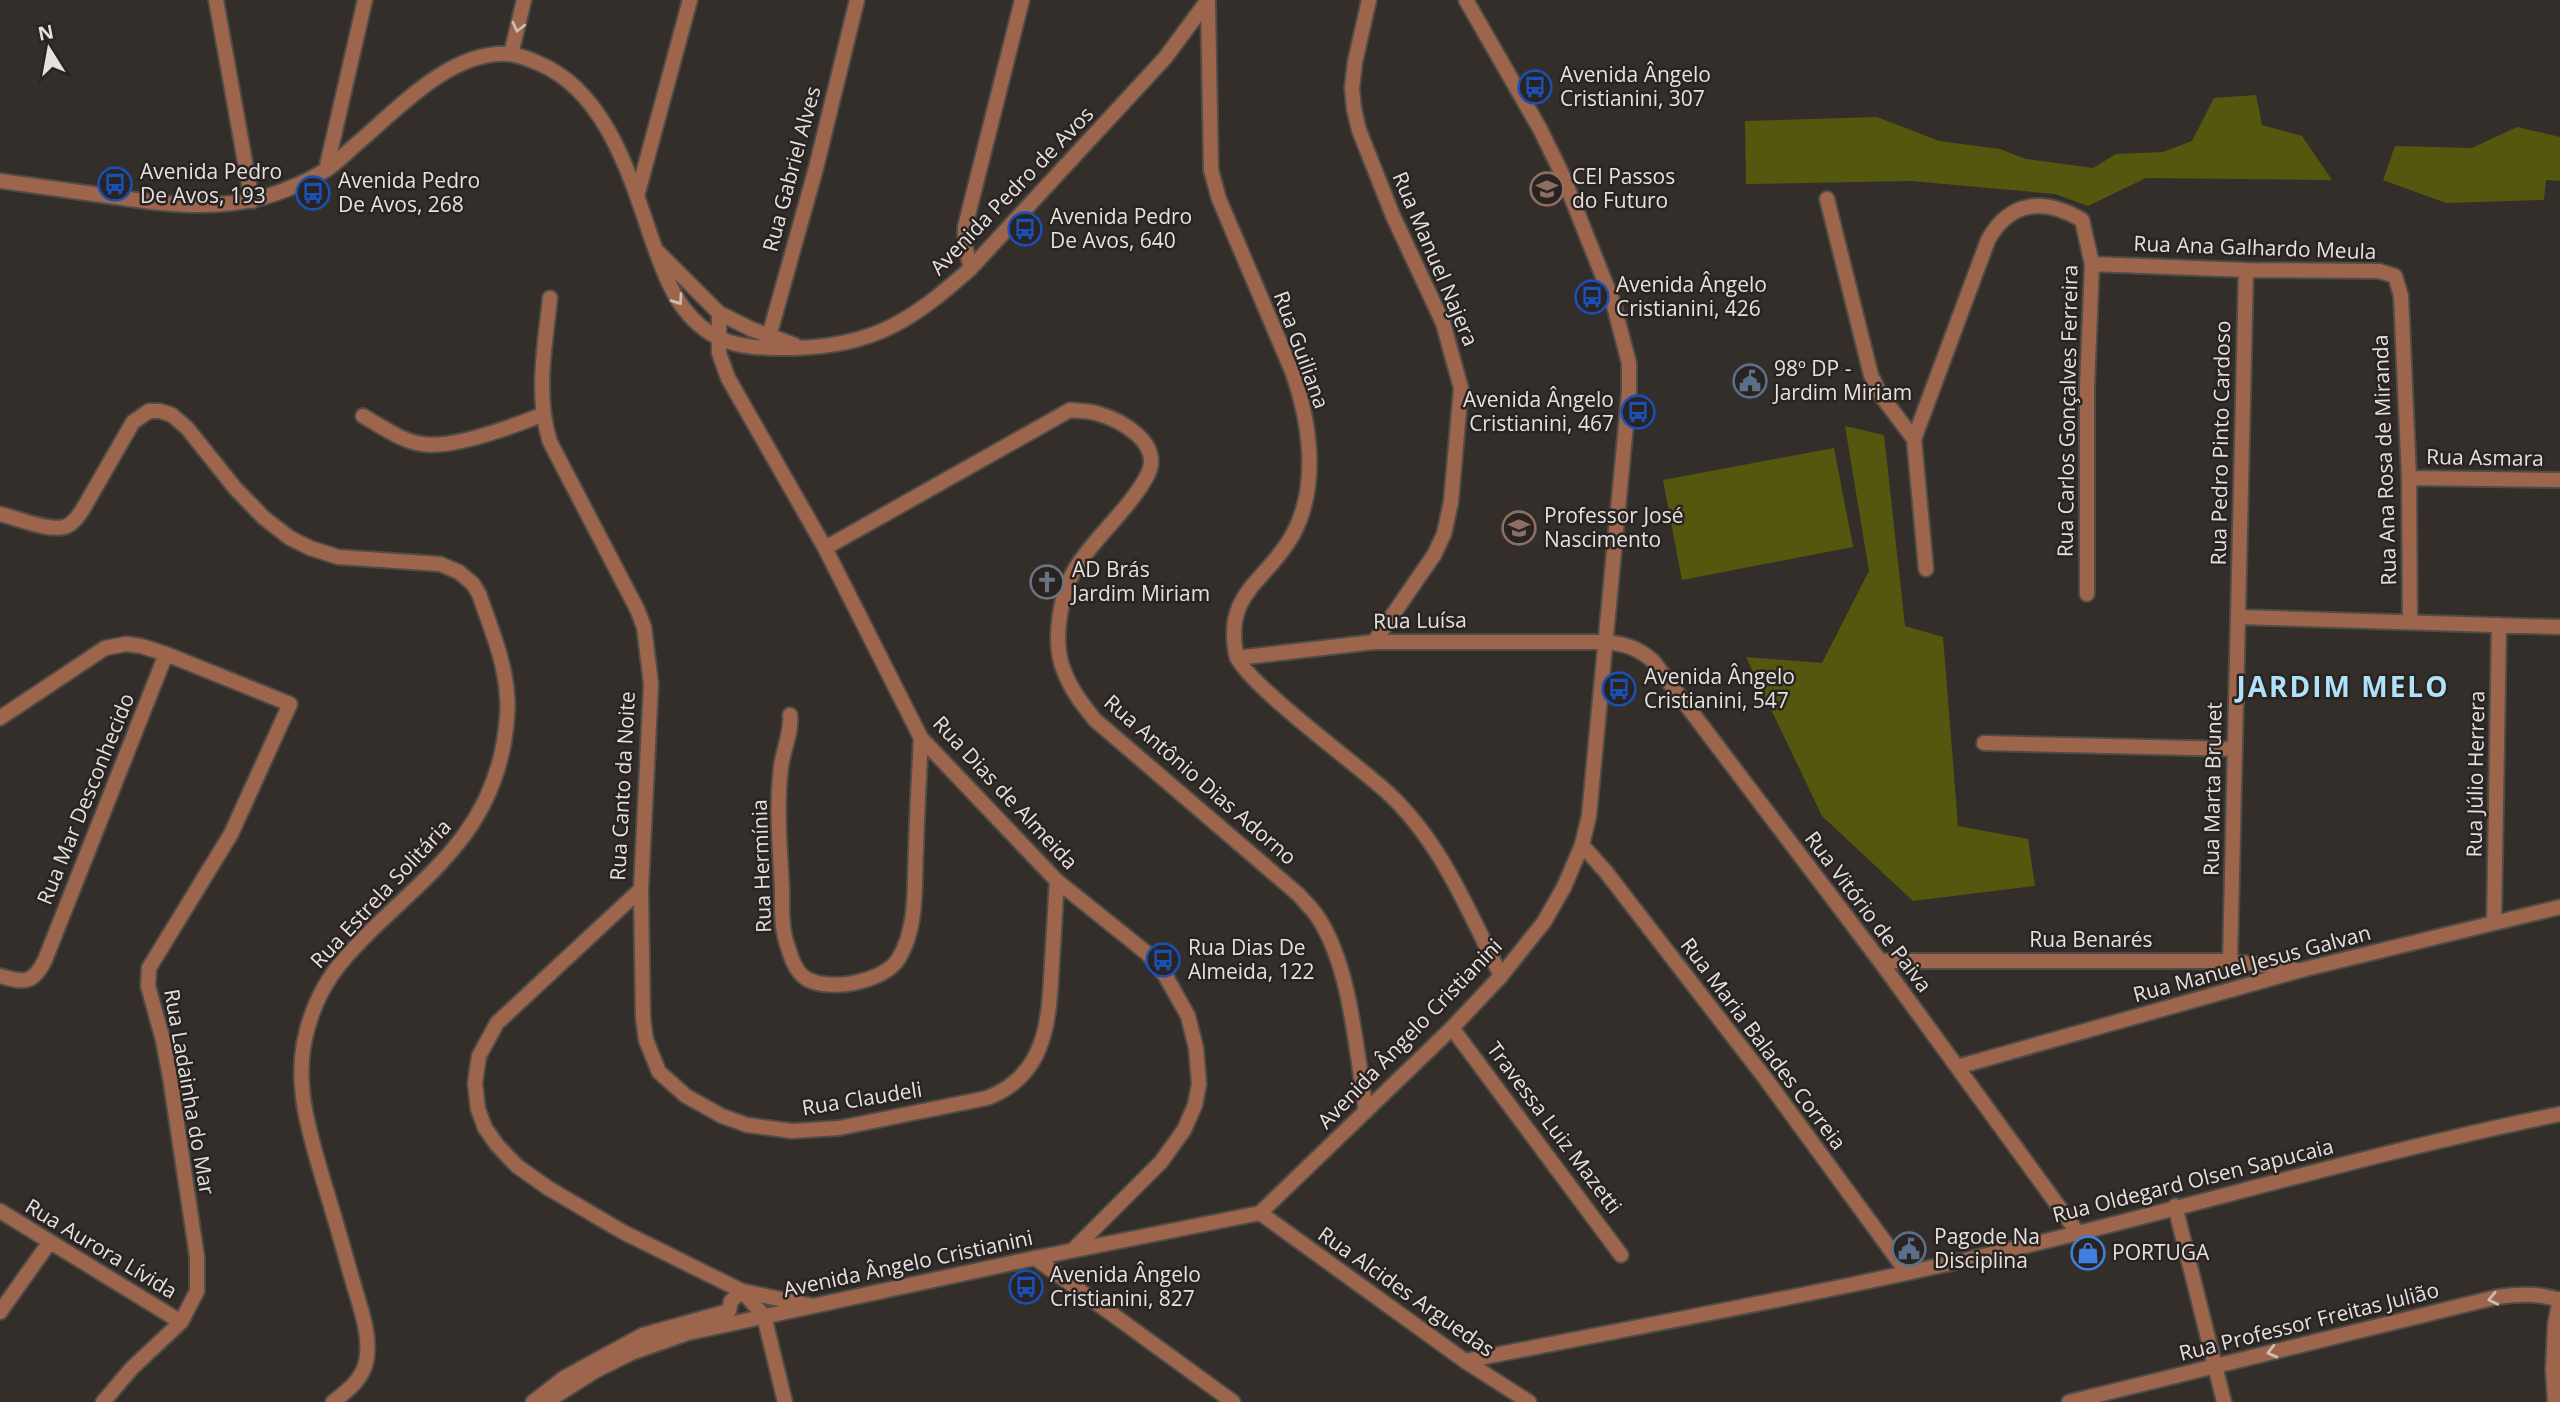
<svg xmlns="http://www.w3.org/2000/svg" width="2560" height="1402" viewBox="0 0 2560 1402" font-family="'Open Sans',sans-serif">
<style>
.green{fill:#54580f}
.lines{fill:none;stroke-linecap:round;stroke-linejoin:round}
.pedestrian-casing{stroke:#4f4b47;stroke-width:18}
.minor-casing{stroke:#4f4b47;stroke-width:18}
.tertiary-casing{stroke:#4f4b47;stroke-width:18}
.pedestrian{stroke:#9d654c;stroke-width:14}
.minor{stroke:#9d654c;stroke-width:14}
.tertiary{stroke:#9d654c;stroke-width:14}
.oneway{stroke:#cfbcb3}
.labels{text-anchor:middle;stroke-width:5;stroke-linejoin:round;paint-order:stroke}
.poi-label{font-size:21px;fill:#e5e1df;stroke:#292421;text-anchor:start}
.street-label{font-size:21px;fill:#e5e1df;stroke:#292421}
.district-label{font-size:28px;font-weight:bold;letter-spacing:2px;fill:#afe2f8;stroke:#292421}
</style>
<rect width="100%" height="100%" fill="#332e2a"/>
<!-- green -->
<path class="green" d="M2256,95L2262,125L2302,136L2332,180L2146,178L2088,206L2055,194L1911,181L1746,184L1745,121L1877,117L1939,141L2000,149L2026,159L2093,168L2116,154L2163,152L2192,141L2214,98Z
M2517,127L2560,137V181L2546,180L2544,200L2446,203L2383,180L2395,146L2472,148Z
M1845,426L1884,435L1905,626L1943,637L1958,826L2028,839L2035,886L1913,901L1822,816L1746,657L1822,663L1869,571Z
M1834,448L1853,547L1682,580L1663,480Z"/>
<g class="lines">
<defs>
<path id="pedestrian" d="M2175,1206L2224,1402"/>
<path id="minor" d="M216,0L252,201
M1369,0L1355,62L1352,88L1354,109L1359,130L1393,216L1443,323L1461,388L1451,502L1444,534L1434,555L1374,642
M1208,2L1211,170L1219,199L1292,371C1310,422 1320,486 1292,536C1266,582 1224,592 1236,654C1241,680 1362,768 1388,793C1442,843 1468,911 1501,976
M511,54L524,0
M326,170L365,0
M637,196L690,0
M1827,199L1871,375L1880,394L1914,439L1926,569
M2092,264L2246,270L2379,271L2395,276L2401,296L2409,478L2410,622
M971,268L965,246V227L1022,0
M550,298C545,346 535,395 550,442L637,609L644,627L651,684L641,889L497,1023L479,1056L475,1083L478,1109L485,1128L497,1145L517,1166L548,1188L623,1232L742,1291L813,1306
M719,313V353L728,378L825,548L921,738L1057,881L1148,954L1165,975L1188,1016L1196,1048L1199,1084L1195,1105L1184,1130L1161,1162L1073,1250
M766,347L816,168L857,0
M363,416C381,426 401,441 422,444C454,449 514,426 544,414
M1914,439L1988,240C2010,200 2045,198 2082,220L2092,264L2087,387V594
M2409,478L2560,480
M0,514C17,518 52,533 67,526C75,522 79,515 83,509L133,422L149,411H160L172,415L187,428L235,488L264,518L290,538L310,548L338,557L440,564L459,572L473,584L479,594C490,626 505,661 507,695C509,711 506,727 504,742C489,826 439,866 381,921C341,959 315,987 304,1043C295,1091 311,1138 324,1183C334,1215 343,1247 352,1279C359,1304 372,1336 366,1362C362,1380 347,1391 333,1402
M825,548L1070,410C1078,411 1088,411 1096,413C1121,420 1163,443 1148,474C1131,507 1100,532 1079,563C1061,589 1051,640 1064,671C1071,690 1083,705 1095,720L1299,895C1305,902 1312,909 1317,916C1351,966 1356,1051 1366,1111
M2238,617L2560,627
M1237,658L1374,642H1605C1626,644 1638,648 1653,661L1880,961L2078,1233
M790,715C792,732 783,750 781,767C776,807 780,850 782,889C782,908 781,930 788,947C791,958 796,973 807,979C830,992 885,982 899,958C918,926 914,885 916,849C917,812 919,775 921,738
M0,718L105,648L126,644L141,646L166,654L290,704L231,834L149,968L148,986L163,1040L170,1077L197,1257V1291L181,1322L132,1368L103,1402
M1984,743L2235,749
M1582,845L1606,872L1765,1078L1906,1271
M641,889L643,1018L646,1040L659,1072L686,1096L722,1116L747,1125L792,1131L839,1128L987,1098C1048,1075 1049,1018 1052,962C1054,935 1055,908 1057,881
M2494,923L2499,625
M1880,961H2230L2294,969
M2230,961L2246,270
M0,976C25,983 33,984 45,960L166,654
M1452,1028L1621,1255
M1957,1067L2301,970L2560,907
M0,1211L181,1322
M1035,1258L1233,1402
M742,1291L764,1316L785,1402
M0,1312L49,1243
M1465,1361C1670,1320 1876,1284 2078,1233C2239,1193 2398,1147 2560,1114
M533,1402L564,1378L643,1335L729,1311L731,1301L742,1291
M2069,1402L2497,1297C2520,1294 2537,1293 2560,1300"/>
<path id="tertiary" d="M0,181C36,186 72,191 108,196C170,205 232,214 292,187C303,183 314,177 324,171C334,165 343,156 352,148C395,112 449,50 509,54C518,55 529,59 538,63C604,90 629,172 650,234C664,274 677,316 717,337C740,349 769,348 795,348C874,346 913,320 971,268L1165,58L1208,0
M658,252L719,313L751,329L795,345
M1260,1213L1465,1361L1529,1402
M546,1402L595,1371L631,1353L688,1333L1035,1258L1260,1213L1452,1028L1501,976L1544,922L1564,887L1582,845L1589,816L1629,393V363L1613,302L1562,174L1540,129L1466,0
M2555,1402L2553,1369L2555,1325L2560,1299"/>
</defs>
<!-- pedestrian casing -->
<use href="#pedestrian" class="pedestrian-casing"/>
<!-- minor casing -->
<use href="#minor" class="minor-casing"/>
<!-- tertiary casing -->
<use href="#tertiary" class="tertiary-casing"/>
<!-- pedestrian -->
<use href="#pedestrian" class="pedestrian"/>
<!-- minor -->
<use href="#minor" class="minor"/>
<!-- tertiary -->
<use href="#tertiary" class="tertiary"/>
</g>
<!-- one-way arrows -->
<defs><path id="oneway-chevron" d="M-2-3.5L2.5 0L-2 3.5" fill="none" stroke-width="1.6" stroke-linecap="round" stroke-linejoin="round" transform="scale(1.75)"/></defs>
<g class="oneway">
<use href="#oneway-chevron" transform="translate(518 27) rotate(103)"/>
<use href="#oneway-chevron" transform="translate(678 300) rotate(55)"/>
<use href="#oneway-chevron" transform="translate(2493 1299) rotate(168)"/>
<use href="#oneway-chevron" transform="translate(2272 1352) rotate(166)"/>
</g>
<!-- icons -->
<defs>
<symbol id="bus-ring" viewBox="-11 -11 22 22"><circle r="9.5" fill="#292421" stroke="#1a4fb4" stroke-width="1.5"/><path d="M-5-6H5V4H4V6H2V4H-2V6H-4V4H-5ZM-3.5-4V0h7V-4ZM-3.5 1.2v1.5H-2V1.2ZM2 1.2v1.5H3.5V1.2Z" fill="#1a4fb4"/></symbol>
<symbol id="school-ring" viewBox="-11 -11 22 22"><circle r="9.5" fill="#292421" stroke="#8d6e63" stroke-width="1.5"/><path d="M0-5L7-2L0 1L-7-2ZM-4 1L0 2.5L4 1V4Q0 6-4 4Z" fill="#8d6e63"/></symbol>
<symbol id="civic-ring" viewBox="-11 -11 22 22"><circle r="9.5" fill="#292421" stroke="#5c6f8a" stroke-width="1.5"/><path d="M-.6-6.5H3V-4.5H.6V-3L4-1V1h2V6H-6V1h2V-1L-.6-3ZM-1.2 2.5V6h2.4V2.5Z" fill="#5c6f8a"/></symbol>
<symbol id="church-ring" viewBox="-11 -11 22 22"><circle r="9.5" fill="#292421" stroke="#6b7280" stroke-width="1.5"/><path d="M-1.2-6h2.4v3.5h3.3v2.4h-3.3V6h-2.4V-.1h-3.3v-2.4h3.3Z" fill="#6b7280"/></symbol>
<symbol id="shop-ring" viewBox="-11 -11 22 22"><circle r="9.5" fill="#292421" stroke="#3f7fe0" stroke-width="1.5"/><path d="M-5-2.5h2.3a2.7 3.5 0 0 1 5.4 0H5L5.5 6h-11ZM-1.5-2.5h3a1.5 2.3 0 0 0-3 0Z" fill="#3f7fe0"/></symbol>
</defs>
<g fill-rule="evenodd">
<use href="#bus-ring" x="1516" y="68" width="38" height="38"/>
<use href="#bus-ring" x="96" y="165" width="38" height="38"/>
<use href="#school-ring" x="1528" y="170" width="38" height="38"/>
<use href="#bus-ring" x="294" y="174" width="38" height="38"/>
<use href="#bus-ring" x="1006" y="210" width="38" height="38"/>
<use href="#bus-ring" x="1573" y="278" width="38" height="38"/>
<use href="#civic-ring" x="1731" y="362" width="38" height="38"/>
<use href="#bus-ring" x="1619" y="393" width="38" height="38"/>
<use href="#school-ring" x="1500" y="509" width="38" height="38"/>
<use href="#church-ring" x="1028" y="563" width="38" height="38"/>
<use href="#bus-ring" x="1600" y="670" width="38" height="38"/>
<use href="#bus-ring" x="1144" y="941" width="38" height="38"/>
<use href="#civic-ring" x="1890" y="1230" width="38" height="38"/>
<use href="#shop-ring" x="2069" y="1234" width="38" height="38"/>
<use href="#bus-ring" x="1007" y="1268" width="38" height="38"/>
</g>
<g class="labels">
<!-- poi labels -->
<g class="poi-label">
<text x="1560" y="82">Avenida Ângelo<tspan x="1560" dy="24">Cristianini, 307</tspan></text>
<text x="140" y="179">Avenida Pedro<tspan x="140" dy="24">De Avos, 193</tspan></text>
<text x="1572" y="184">CEI Passos<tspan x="1572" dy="24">do Futuro</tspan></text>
<text x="338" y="188">Avenida Pedro<tspan x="338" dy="24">De Avos, 268</tspan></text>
<text x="1050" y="224">Avenida Pedro<tspan x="1050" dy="24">De Avos, 640</tspan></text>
<text x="1616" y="292">Avenida Ângelo<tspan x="1616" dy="24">Cristianini, 426</tspan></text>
<text x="1774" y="376">98º DP -<tspan x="1774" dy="24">Jardim Miriam</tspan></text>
<text x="1614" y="407" text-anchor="end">Avenida Ângelo<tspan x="1614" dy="24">Cristianini, 467</tspan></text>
<text x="1544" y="523">Professor José<tspan x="1544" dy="24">Nascimento</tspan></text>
<text x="1072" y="577">AD Brás<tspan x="1072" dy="24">Jardim Miriam</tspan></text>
<text x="1644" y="684">Avenida Ângelo<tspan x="1644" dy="24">Cristianini, 547</tspan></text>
<text x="1188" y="955">Rua Dias De<tspan x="1188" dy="24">Almeida, 122</tspan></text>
<text x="1934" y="1244">Pagode Na<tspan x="1934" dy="24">Disciplina</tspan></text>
<text x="2112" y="1260">PORTUGA</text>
<text x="1050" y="1282">Avenida Ângelo<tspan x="1050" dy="24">Cristianini, 827</tspan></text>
</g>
<!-- street labels -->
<g class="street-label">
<text transform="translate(792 169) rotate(-75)" y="7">Rua Gabriel Alves</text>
<text transform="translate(1012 191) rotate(-46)" y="7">Avenida Pedro de Avos</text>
<text transform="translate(2255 248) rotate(2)" y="7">Rua Ana Galhardo Meula</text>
<text transform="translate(1435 259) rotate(67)" y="7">Rua Manuel Najera</text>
<text transform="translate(1301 350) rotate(70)" y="7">Rua Guiliana</text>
<text transform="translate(2068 411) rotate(-89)" y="7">Rua Carlos Gonçalves Ferreira</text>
<text transform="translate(2221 443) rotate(-89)" y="7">Rua Pedro Pinto Cardoso</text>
<text transform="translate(2485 458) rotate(1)" y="7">Rua Asmara</text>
<text transform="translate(2385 460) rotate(-92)" y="7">Rua Ana Rosa de Miranda</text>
<text transform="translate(1420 621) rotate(-1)" y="7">Rua Luísa</text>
<text transform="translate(2476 774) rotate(-89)" y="7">Rua Júlio Herrera</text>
<text transform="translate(1200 780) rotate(41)" y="7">Rua Antônio Dias Adorno</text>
<text transform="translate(623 786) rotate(-87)" y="7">Rua Canto da Noite</text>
<text transform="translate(2213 789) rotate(-89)" y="7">Rua Marta Brunet</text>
<text transform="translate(1005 793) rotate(47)" y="7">Rua Dias de Almeida</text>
<text transform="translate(86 799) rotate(-68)" y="7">Rua Mar Desconhecido</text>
<text transform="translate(762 866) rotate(-92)" y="7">Rua Hermínia</text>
<text transform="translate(381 894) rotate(-47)" y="7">Rua Estrela Solitária</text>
<text transform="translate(1868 912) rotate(53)" y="7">Rua Vitório de Paiva</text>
<text x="2091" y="947">Rua Benarés</text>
<text transform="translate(2252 964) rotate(-15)" y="7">Rua Manuel Jesus Galvan</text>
<text transform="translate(1410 1034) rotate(-46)" y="7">Avenida Ângelo Cristianini</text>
<text transform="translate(1763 1044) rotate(53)" y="7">Rua Maria Balades Correia</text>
<text transform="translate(189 1092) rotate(80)" y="7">Rua Ladainha do Mar</text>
<text transform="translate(862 1099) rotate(-9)" y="7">Rua Claudeli</text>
<text transform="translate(1554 1128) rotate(53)" y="7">Travessa Luiz Mazetti</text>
<text transform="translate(2193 1181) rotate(-14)" y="7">Rua Oldegard Olsen Sapucaia</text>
<text transform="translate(101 1249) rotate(31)" y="7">Rua Aurora Lívida</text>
<text transform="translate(908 1264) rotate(-12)" y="7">Avenida Ângelo Cristianini</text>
<text transform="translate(1406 1292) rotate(35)" y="7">Rua Alcides Arguedas</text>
<text transform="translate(2309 1322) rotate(-14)" y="7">Rua Professor Freitas Julião</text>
</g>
<!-- district labels -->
<g class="district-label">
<text x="2343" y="697">JARDIM MELO</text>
</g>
</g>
<!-- north arrow -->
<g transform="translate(49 49) rotate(349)" stroke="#292421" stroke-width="5" paint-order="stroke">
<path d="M0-5L12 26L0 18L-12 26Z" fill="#e5e1df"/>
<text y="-10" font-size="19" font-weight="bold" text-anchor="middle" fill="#e5e1df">N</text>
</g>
</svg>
